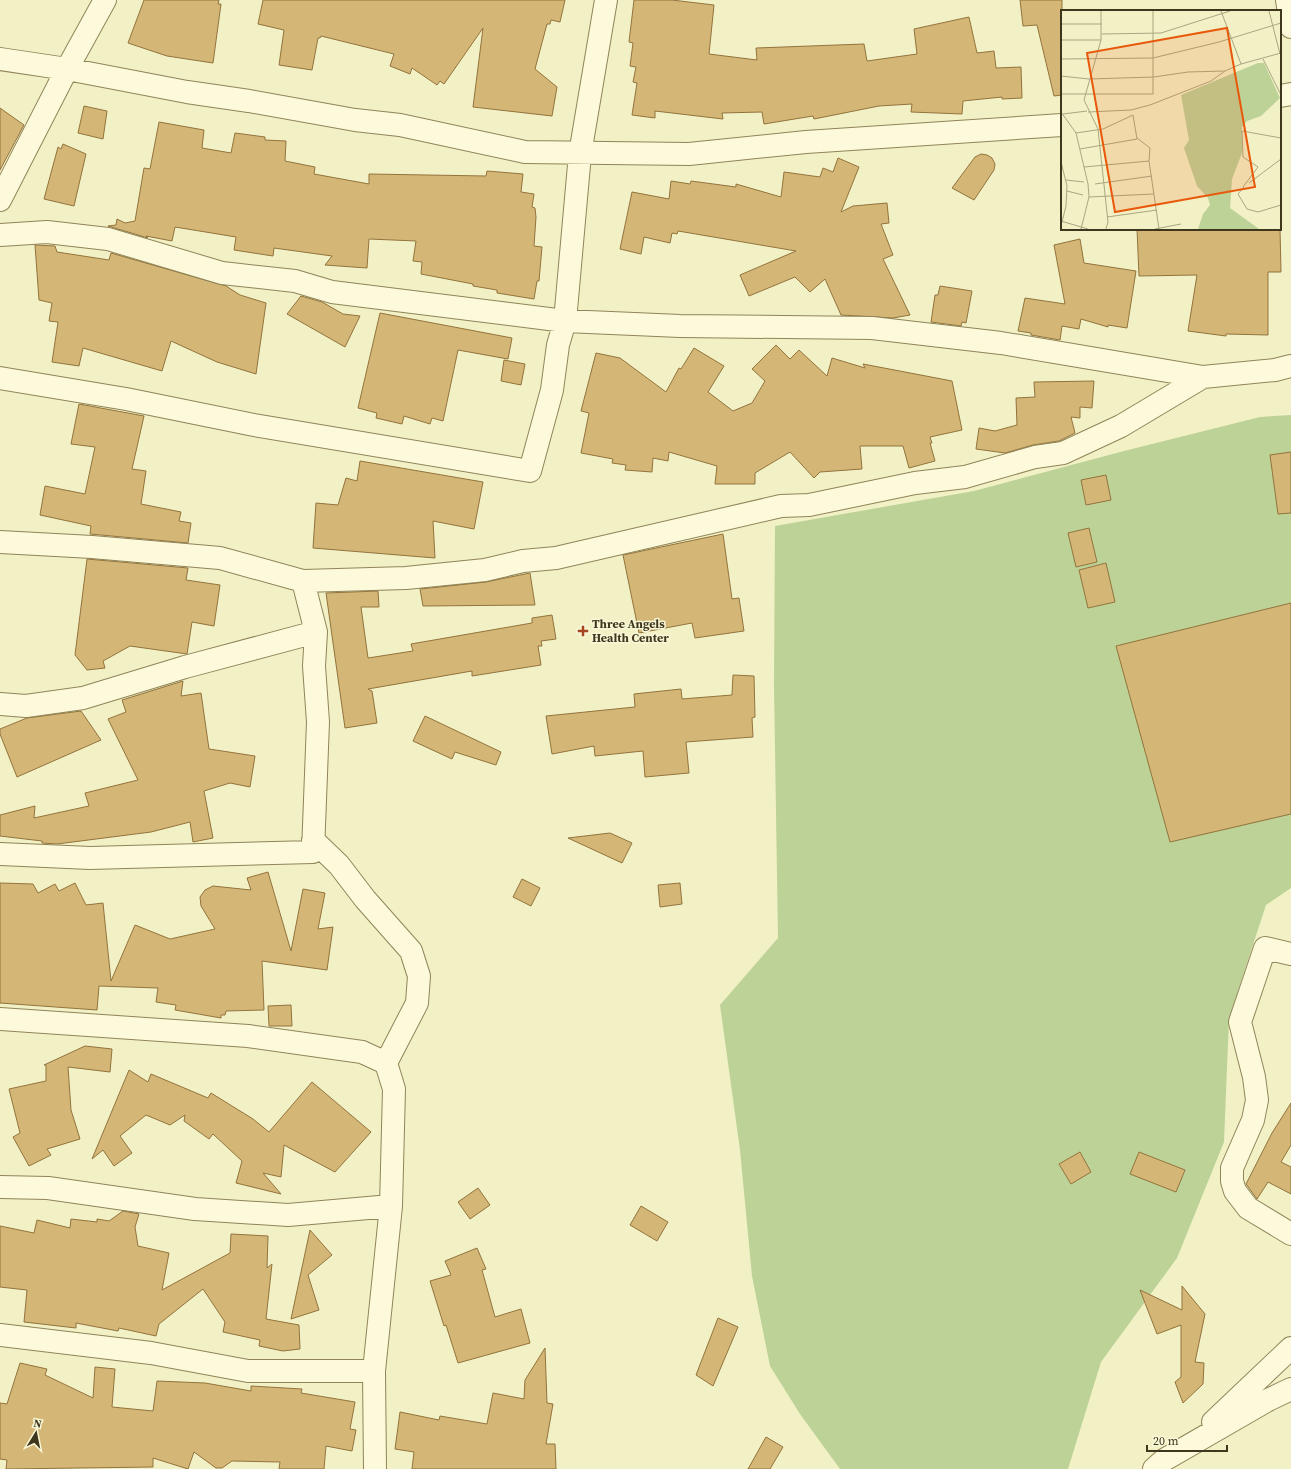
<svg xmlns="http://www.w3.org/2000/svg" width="1291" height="1469" viewBox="0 0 1291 1469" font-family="'Source Serif 4',serif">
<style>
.green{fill:#bcd297}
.building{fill:#d4b677;stroke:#92743c}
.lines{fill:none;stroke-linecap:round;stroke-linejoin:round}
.minor-casing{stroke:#908459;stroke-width:24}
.minor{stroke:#fcfada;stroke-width:22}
.poi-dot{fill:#a54322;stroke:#f9f8d6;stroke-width:1.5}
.labels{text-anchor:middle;stroke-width:3;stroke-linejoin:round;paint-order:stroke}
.poi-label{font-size:12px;font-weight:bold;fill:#3f361e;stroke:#f9f8d6;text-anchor:start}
.inset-road{fill:none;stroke:#aaa682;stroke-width:1}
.view{fill:#e8590c;fill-opacity:0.15;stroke:#e8590c;stroke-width:2}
.inset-edge{fill:none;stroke:#3f361e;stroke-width:2}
</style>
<rect width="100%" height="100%" fill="#f2f0c5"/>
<!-- green -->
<path class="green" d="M1291,415V888L1266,905L1229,1018L1224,1142L1177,1258L1101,1362L1068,1469H840L800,1414L770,1366L752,1276L740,1150L720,1005L778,938L774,686L775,526L974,491L1124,451L1260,417Z"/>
<!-- building -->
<path class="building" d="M144,0H219L218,4H221L213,63L167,56L128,43Z
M263,0H565L560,22L551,20L550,24H547L535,69L557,87L552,116L473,107L483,28L444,84L440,81L437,85L412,68L410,74L390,66L394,54L321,36L320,38H318L312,70L279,65L284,30L258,24Z
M634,0H672L714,5L709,54L757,60L756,48L864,44L867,61L917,54L914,29L969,17L977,53L994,51L996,68L1021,67L1022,98L1002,99V97L963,101L962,114L911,112L912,104L879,106L814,119L813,116L764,124L762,112L722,113L723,119L655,111V118L632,115L637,83L633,82L636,67L630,66L633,43L629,42Z
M1020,0H1062V95L1054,96L1037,25L1023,26Z
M84,106L107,111L103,139L78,133Z
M0,108L24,125L0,170Z
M159,122L204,130L202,148L231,153L235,133L265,137V140L286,141L285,161L315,167L314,174L369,184V174L486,176L487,171L523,174L521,192L534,194L532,207L535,208L536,217L534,246L542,247L539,281H537L534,299L497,293V290L473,286V284L421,274L422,262L413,261L416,241L369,239L367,268L325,265L332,256L274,248L273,256L234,250L236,237L175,227L172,241L146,236L148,238L108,226L116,225L117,219L125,223L135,221L144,168L150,169Z
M63,144L86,154L74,206L44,199L58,147L61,149Z
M981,154L987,155L992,158L995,164L994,170L974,200L952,188L975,157Z
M838,158L859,167L841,212L853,206L887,203L889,223L881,224L893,255L883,259L910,315L893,318L841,315L825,279L810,292L795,277L749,296L740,275L796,251L678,231L677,234L672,233L670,243L644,237L641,254L620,249L632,192L669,199L671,181L690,184L691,181L736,187V184L781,197L784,172L820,177L823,168L833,172Z
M1137,229H1280L1281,272H1268V335L1226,334V336L1188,331L1197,275L1139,276Z
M1080,239L1084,263L1136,271L1127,328L1108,325V327L1081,319L1079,329L1062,326L1060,340L1031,335V333L1018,331L1025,298L1065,304L1054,245Z
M35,245L55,246L57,252L109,260L111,253L226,286L240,295L266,303L256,374L217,362L171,341L162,371L83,348L79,366L52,362L58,322L49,321L52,303L39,300Z
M940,286L972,291L966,323L962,322L961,326L931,322L935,295H938Z
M301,296L322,302L343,314L360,316L345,347L287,314Z
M380,313L512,338L508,359L458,350L443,421L432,418L430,424L404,416L402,424L376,418L377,413L358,408Z
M776,345L790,359L799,350L827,376L832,358L865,368L863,364L952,381L962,430L930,437L932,443H930L935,461L909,468L903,446H860L862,469L820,472L814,478L790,452L755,473V484H715L717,466L669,452L668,461L653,458L652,472L625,470L626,465L612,463L613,459L581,453L589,413L581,411L596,353L620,358L666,392L679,368L681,369L694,348L724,366L708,392L733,411L752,403L765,381L752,369Z
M504,360L525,364L521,385L501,381Z
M1094,381L1092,408L1080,407V418L1071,417L1075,433L1059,441L1033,445L1005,453L976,449L979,428L995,431L1017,425L1016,398L1035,397L1034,382Z
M79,404L144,416L132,469L146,471L141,504L181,512L179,521L191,523L188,543L90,534L91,526L40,515L45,486L85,494L95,447L71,444Z
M1291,452V513L1278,514L1270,455Z
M360,461L483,482L474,529L433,521L435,558L313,548L316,503L338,505L346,478L357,481Z
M1106,475L1111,500L1086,505L1081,480Z
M1089,528L1097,562L1076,567L1068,533Z
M723,534L732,599L739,598L744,631L695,638L692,623L639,633L623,555Z
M87,559L188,568L186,580L220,585L214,626L192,622L187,654L130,646L103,661L105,668L87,670L75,655Z
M1106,563L1115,602L1088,608L1079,570Z
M530,573L535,605L423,606L420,589L486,582Z
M378,591L379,607H361L368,658L413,651L411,644L532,623V618L552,615L556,639L541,641L542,646H538L541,665L472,676V671L368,689L372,691L377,723L345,728L326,593Z
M1291,603V814L1170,842L1116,646Z
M733,675L754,676L755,717L752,718L753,737L686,742L689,773L645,777L643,751L595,756L594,746L552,754L546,716L635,707L634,694L681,689L682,699L732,695Z
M183,681L181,696L201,693L209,749L255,756L250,787L230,783L204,791L213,838L193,842L190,822L151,832L57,844L42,843V841L0,836V815L35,806L34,818L89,806L85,793L138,780L108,719L126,712L122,700Z
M81,711L101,740L17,777L0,734V729L27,718Z
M425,716L501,752L496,765L455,752L452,759L413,741Z
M610,833L632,843L622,863L568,838Z
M268,872L291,951L303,889L325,893L318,929L333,927L327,970L262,961L264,1010L226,1011L225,1015H221V1018L175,1010L176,1005L156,1002L158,988L99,986L97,1010L0,1003V883L33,884L38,893L55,884L59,891L75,883L86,905L103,903L111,981L135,925L170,939L215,929L201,906L200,897L205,890L213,886L251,890L247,878Z
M522,879L540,888L531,906L513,897Z
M680,883L682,904L660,907L658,885Z
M291,1005L292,1026H269L268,1006Z
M85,1046L112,1049L110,1072L68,1067L71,1110L80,1139L47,1149L51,1155L29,1166L13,1137L20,1133L9,1089L46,1081V1065H44Z
M129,1070L148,1082L151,1074L208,1098L211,1093L253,1119L269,1132L312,1082L371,1132L335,1172L284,1145L281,1177L263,1173L281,1194L236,1183L242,1161L213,1134L209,1139L184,1121L185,1115L170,1125L146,1115L120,1136L132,1153L114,1166L103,1150L92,1159Z
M1291,1103V1145L1281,1162L1291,1167V1194L1268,1182L1257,1199L1246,1184L1272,1133Z
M1080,1152L1091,1172L1071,1184L1059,1164Z
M1139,1152L1185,1170L1176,1192L1130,1174Z
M478,1188L490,1205L470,1219L458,1202Z
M641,1206L668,1222L657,1241L630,1225Z
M123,1211L139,1214L135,1227L138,1246L169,1253L162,1290L230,1253L231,1234L268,1236L267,1268L272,1264L266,1319L299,1325L300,1349L283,1351L259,1346L260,1340L223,1332L225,1322L203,1289L159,1324L156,1336L119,1328L118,1331L76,1323V1328L24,1322L27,1290L0,1287V1226L34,1233L37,1220L70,1228L71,1219L97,1222V1219L109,1221Z
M310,1230L332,1255L308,1275L319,1310L291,1319Z
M477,1248L486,1269L482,1270L495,1317L521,1309L530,1343L458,1363L446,1325L444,1326L430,1281L451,1275L445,1261Z
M1182,1286L1205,1314L1195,1362L1204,1363L1203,1384L1183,1403L1175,1382L1181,1377V1325L1157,1334L1140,1290L1182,1310Z
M718,1318L738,1327L713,1386L696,1375Z
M545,1348L547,1403L553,1404L546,1444H555L556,1469H412L414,1452L395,1449L400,1412L439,1420L440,1416L487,1424L493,1393L524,1399L525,1380Z
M20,1363L47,1369L45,1375L93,1398L95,1367L115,1369L112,1407L153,1411L157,1381L205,1383L251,1391V1386L302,1389L301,1393L355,1402L350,1429L356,1430L352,1451L326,1446L324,1469H279L280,1462L232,1461L222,1468H216L194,1452L188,1469L153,1458V1467L6,1469L7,1460L0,1459V1403L7,1404Z
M766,1437L783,1447L770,1469H748Z"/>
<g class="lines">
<defs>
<path id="minor" d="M1287,0L1291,27
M0,59L67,69L187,92L249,101L355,120L400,125L525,152L689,154L806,142L1062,125
M1280,96L1291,94
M0,200L67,69L105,0
M0,235L47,232L108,239L222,273L295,281L332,292L565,321L680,326L872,328L1001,343L1203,377L1275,370L1291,366
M0,378L126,399L254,425L530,471L552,390L558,345L565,321L580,154L606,0
M0,542L92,547L220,558L303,581L406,578L485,570L523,561L556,558L781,506L809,505L915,483L965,477L1035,457L1063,453L1121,426L1203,377
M0,704L26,706L83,698L185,667L316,632L303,581
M313,840L339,865L365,899L411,951L419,976L417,1003L386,1063
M0,854L90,858L313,852L318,722L314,666L316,632
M1291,954L1265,948L1240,1022L1254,1077L1257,1100L1253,1120L1232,1168V1181L1235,1191L1248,1208L1291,1234
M0,1019L248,1036L362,1052L386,1063L394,1089L391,1206L374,1371L375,1469
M0,1187L48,1188L195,1209L288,1215L391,1206
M0,1335L151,1353L248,1371H374
M1213,1422L1291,1348
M1154,1469L1164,1460L1268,1400L1291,1389"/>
</defs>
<!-- minor casing -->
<use href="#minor" class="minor-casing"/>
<!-- minor -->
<use href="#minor" class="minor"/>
</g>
<!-- markers -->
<path class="poi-dot" d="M581 625h4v4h4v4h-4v4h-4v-4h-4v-4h4z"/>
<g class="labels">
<!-- poi labels -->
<g class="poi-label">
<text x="592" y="628">Three Angels<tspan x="592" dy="14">Health Center</tspan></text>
</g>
</g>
<!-- overview -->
<g transform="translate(1061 10)">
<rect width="220" height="220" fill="#f2f0c5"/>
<path d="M197,53H203L219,88L200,106L186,111L181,117V143L171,169L169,198L198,219H137L142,204L149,195L147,188L136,176L123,138L128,130L120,85Z" fill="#bcd297"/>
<path class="inset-road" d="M40,1V30L23,90L37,119L47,212L45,219M160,1L180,54L220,43M208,1L219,44M0,14H41M41,24L100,23L169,1M0,30H40M0,49L92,48L158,32L220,13M202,49L220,85M0,66L28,69L93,67L127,62L164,61L180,54M0,84H92V1M0,102L15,123L27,174L28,187L20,219M27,102L70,100L89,95L150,71L164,61M2,104L26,101M15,123L42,119L72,105M76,128L89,138L88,151M19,139L76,129L72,105M0,152L6,176L5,196L0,216M23,157L88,151L98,219M5,170L23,172M188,173L220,149M34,174L91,166M182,177L197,157L182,147L181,121L220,128M183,177L177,184L186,199L197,202L220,195M6,181L22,185M28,187L93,184M46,207L96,200M0,211L27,219M94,219L120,214"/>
<path class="view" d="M166,18L194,177L54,202L26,43Z"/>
<rect width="220" height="220" class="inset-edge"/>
</g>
<!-- north arrow -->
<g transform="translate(36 1433) rotate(10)" stroke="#f9f8d6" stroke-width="3" paint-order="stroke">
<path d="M0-3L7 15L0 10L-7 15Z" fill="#3f361e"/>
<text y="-6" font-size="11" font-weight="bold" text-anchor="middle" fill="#3f361e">N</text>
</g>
<!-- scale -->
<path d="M1147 1445v6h80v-6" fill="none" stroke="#3f361e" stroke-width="2"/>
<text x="1153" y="1445" font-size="12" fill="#3f361e" stroke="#f9f8d6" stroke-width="3" paint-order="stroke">20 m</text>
</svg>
